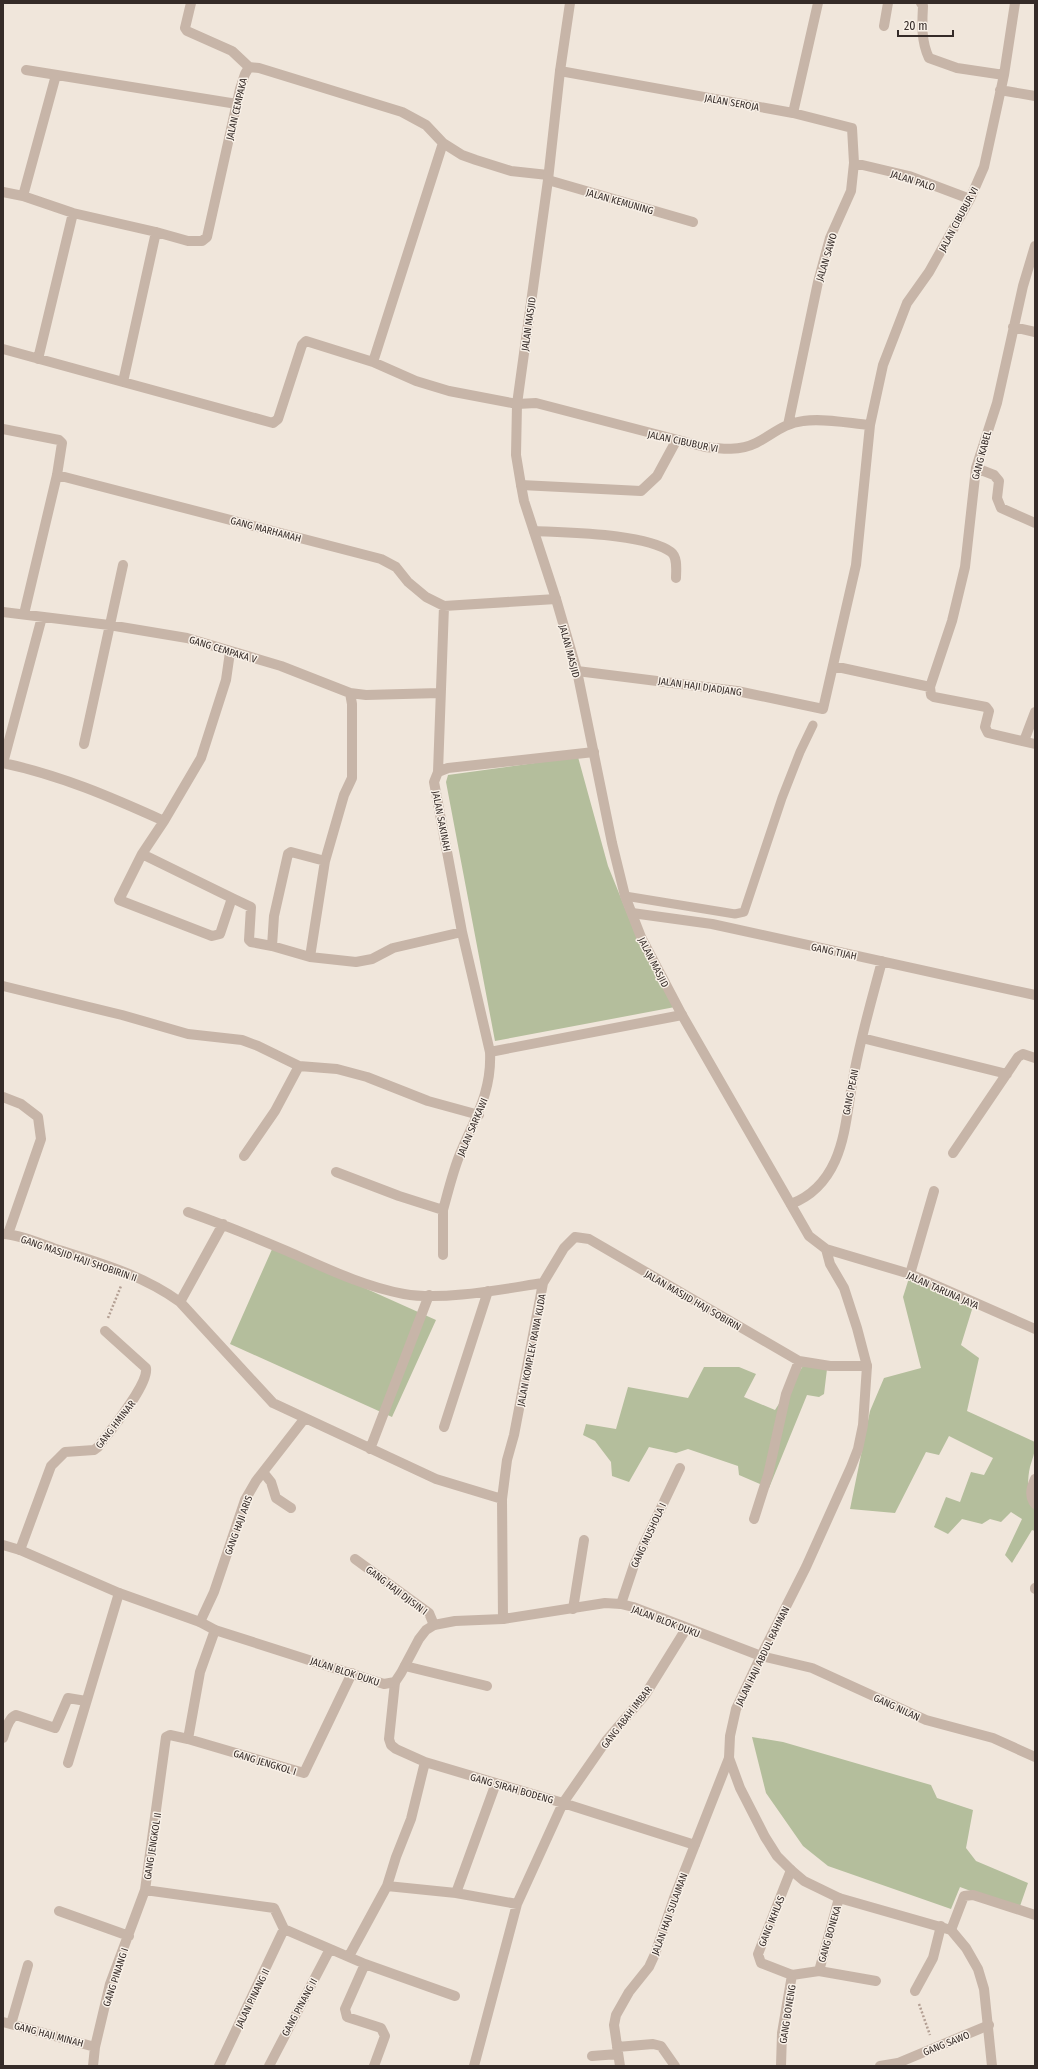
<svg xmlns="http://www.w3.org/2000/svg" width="1038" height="2069" viewBox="0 0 1038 2069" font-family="'Fira Sans Condensed',sans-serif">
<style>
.green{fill:#b4be9c}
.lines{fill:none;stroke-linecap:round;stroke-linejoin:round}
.path{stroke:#b39f93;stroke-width:2.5;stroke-dasharray:2 2;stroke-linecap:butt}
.service{stroke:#c7b5a8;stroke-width:9}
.minor{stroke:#c7b5a8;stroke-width:10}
.tertiary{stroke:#c7b5a8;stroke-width:10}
.labels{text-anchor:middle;stroke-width:3;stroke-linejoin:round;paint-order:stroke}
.street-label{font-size:10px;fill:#352b28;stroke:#f8f0e7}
</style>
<rect width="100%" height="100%" fill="#f0e6db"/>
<!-- green -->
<path class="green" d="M578,757L608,866L629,918L675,1007L495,1041L446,782L448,775Z
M273,1247L436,1320L392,1417L230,1344Z
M909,1278L974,1303L961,1345L979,1358L967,1411L1035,1442C1035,1454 1033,1457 1030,1467C1027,1480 1028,1492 1030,1505L1035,1509V1531L1032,1530L1012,1563L1005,1555L1022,1519L1011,1512L1001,1522L990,1519L982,1524L962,1519L948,1534L934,1527L946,1497L960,1502L971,1472L984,1475L993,1458L949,1436L939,1455L926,1452L895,1513L850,1509L870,1411L884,1378L921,1368L903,1297Z
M803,1366L827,1369L824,1394L819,1397L807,1395L769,1488L739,1475L738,1466L688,1449L676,1453L649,1447L629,1482L612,1476L611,1462L595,1441L583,1435L586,1424L616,1429L628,1387L688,1398L704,1367H739L756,1374L744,1397L775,1410Z
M752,1737L783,1742L931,1785L937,1798L973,1810L966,1848L976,1861L1028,1883L1019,1909L960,1887L951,1909L828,1866L803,1846L766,1793Z"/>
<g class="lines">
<!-- path -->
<path class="path" d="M108,1318L121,1286
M919,2004L930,2035"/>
<!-- service -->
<path class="service" d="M625,896L735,914L744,912L782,798L800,752L813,725"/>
<!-- minor -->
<path class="minor" d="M191,3L185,28L187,31L232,51L249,67
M921,3L923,6C922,24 921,41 929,58L957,68L1004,75
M884,26L888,3
M249,67L259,68L402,112L426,125L443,143L462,155L476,160L511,171L548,175
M26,70L237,104
M560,71L793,113L852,128L854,163L851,191L830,238L818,282L788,425
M1000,90L1035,96
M793,113L818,3
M854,163L909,176L970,199
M548,180L693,222
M3,192L23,196L73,213L156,232L188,241H202L207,237L240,89L245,74L249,67
M23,196L56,75
M1035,246L1023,286L997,403L976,468L965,567L952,621L930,687L931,695L934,697L986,707L989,711L985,727L988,733L1035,744
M1013,327L1035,332
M3,349L123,382L156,232
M38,359L73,213
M373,362L443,143
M123,382L273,423L278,419L302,345L306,341L373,362L416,381L449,391L517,404L536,403L705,447C722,449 740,451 756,443C772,435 784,423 803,421C824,418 848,423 870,425
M3,429L59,440L62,443L57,475L24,614
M976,468L994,475L999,481L997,498L1001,508L1035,523
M57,475L381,559L396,567L408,582L426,597L444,606L556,599
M521,485L641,491L657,476L676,441
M534,531C567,533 644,533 671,552C678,557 676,571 676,578
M444,606L438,772L434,782L462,932
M3,612L109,625L187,638L281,666L350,693L366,695L440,693
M230,652L226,680L201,758L164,821L142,854L119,900L212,936L220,934L232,898L251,907L249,940L251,942L272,946L310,957L356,962L372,959L393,948L462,932L490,1052
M833,666L930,687
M577,671L737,691L823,709L856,565L870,425L883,365L907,303L929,272L970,199L984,167L1004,75L1015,3
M1024,741L1035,712
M84,744L123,565
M3,763C60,775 111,797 164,821
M3,763L42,617
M438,772L448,768L594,752
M142,854L232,898
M325,861L344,795L352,778V704L350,693
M632,913L712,924L1035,995
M272,946L274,916L288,854L291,852L325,861L310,957
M3,986L122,1015L188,1034L242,1040L258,1046L299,1066L337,1069L367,1077L428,1101L479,1115
M862,1038L1007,1074
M3,1097L21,1104L38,1117L41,1139L8,1234
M953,1153L1018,1057L1023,1054L1035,1058
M244,1156L275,1111L299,1066
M336,1172L399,1196L443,1210C448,1192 453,1171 460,1154C475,1118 492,1092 490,1052L682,1015
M791,1204C812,1196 826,1181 835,1161C847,1134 848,1102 854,1074C861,1036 872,999 882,961
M188,1212C222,1224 254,1237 287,1251C326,1268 362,1286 404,1294C444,1301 503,1289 543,1283
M3,1234C21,1235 39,1243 56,1249C100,1263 143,1275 180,1302L223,1224
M443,1255V1210
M910,1274L934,1191
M180,1302L273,1403L436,1479L502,1499
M444,1427L488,1291
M370,1449L429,1295
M263,1472L271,1482L276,1498L291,1508
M754,1519L768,1475L786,1394L799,1361
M20,1550L51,1466L65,1452L94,1450L98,1447C109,1432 149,1385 146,1368L105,1331
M355,1559L429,1613L434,1625
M1035,1589V1588
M621,1604L634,1565L680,1468
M573,1609L584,1540
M503,1619L502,1499L507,1460L514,1435L543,1283L564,1248L575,1237L589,1239L799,1361L830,1366H867
M200,1622L214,1592L245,1500L256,1481L305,1418
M761,1656L812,1668L926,1720L993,1738L1035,1757
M405,1666L487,1686
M395,1682L389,1739L391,1745L396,1749L425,1762L563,1803L695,1845
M3,1738C6,1730 8,1718 16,1715L55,1728L68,1698L86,1701
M188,1739L200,1672L215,1630
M68,1763L119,1593
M791,1870L758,1954L761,1963L792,1975
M387,1886L396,1857L411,1819L425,1762
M145,1890L274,1908L284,1929L365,1964L455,1996
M456,1893L496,1783
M59,1911L129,1936
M951,1930L964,1896L973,1895L1035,1915
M349,1956L387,1886L456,1893L517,1904L563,1803L606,1741L645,1695L686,1629
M365,1964L345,2009L347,2017L381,2028L385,2036L374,2066
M819,1971L839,1898
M915,1991L933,1958L941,1926
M3,2022L95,2047
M11,2024L28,1965
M617,2047L653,2044L661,2046L675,2066
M592,2056L618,2054
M93,2066L95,2047L110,1984L145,1890L166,1737L170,1735L188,1739L304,1773L352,1673
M219,2066L284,1929
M269,2066L330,1949
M474,2066L517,1904
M620,2066L614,2025L616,2015L629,1992L649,1967L655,1954L674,1898L729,1758
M781,2066L782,2033L792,1975L819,1971L876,1981
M880,2066L898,2063L989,2025"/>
<!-- tertiary -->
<path class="tertiary" d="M570,3L560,71L548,180L517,404L516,455L521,485L524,501L556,599L577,671L612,843L625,896L641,937L682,1015L809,1236L826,1249L910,1274L1035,1329
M826,1249L830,1264L844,1288L857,1328L867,1366L863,1425L858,1449L851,1467L806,1567L761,1656L736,1709L730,1736L729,1758L740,1788L765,1837L777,1856L791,1870L804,1881L839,1898L951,1930L966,1948L978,1969L984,1989L992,2066
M1035,1479C1031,1488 1029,1496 1035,1504
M3,1545L20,1550L119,1593L200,1622L215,1630L384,1684L395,1682L401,1673L419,1639L426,1630L434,1625L455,1621L503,1619L605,1603L621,1604L633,1607L761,1656"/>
</g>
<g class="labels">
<!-- street labels -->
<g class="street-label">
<text transform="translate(732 102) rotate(10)" y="4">JALAN SEROJA</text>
<text transform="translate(236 109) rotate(-77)" y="4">JALAN CEMPAKA</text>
<text transform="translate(913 180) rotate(18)" y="4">JALAN PALO</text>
<text transform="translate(620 201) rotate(16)" y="4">JALAN KEMUNING</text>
<text transform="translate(958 219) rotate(-62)" y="4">JALAN CIBUBUR VI</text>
<text transform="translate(826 257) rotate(-73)" y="4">JALAN SAWO</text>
<text transform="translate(528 324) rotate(-82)" y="4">JALAN MASJID</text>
<text transform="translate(683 441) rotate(12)" y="4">JALAN CIBUBUR VI</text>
<text transform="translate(981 455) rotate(-75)" y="4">GANG KABEL</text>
<text transform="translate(266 529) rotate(15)" y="4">GANG MARHAMAH</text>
<text transform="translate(223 649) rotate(17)" y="4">GANG CEMPAKA V</text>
<text transform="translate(570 651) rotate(75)" y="4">JALAN MASJID</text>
<text transform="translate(700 686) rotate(8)" y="4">JALAN HAJI DJADJANG</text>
<text transform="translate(442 821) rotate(79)" y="4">JALAN SAKINAH</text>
<text transform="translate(834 951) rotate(12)" y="4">GANG TIJAH</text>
<text transform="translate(654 962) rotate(63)" y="4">JALAN MASJID</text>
<text transform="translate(850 1092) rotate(-79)" y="4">GANG PEAN</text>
<text transform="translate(472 1127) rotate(-67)" y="4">JALAN SARKAWI</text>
<text transform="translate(79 1258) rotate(19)" y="4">GANG MASJID HAJI SHOBIRIN II</text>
<text transform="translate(943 1290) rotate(24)" y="4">JALAN TARUNA JAYA</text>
<text transform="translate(693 1300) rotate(30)" y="4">JALAN MASJID HAJI SOBIRIN</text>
<text transform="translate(531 1350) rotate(-79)" y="4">JALAN KOMPLEK RAWA KUDA</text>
<text transform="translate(115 1424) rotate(-52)" y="4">GANG HMINAR</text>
<text transform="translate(238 1525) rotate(-70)" y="4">GANG HAJI ARIS</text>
<text transform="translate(648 1535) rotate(-65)" y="4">GANG MUSHOLA I</text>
<text transform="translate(397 1590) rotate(37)" y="4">GANG HAJI DJISIN I</text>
<text transform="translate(666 1621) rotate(21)" y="4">JALAN BLOK DUKU</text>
<text transform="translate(762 1656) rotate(-64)" y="4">JALAN HAJI ABDUL RAHMAN</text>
<text transform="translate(345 1671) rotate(18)" y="4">JALAN BLOK DUKU</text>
<text transform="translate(897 1707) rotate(25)" y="4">GANG NILAN</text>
<text transform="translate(626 1717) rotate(-52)" y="4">GANG ABAH IMBAR</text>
<text transform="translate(265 1762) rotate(17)" y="4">GANG JENGKOL I</text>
<text transform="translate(512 1788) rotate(16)" y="4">GANG SIRAH BODENG</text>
<text transform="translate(152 1846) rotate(-81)" y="4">GANG JENGKOL II</text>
<text transform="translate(669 1914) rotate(-70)" y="4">JALAN HAJI SULAIMAN</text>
<text transform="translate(771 1921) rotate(-68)" y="4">GANG IKHLAS</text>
<text transform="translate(829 1934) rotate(-74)" y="4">GANG BONEKA</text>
<text transform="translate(115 1977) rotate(-72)" y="4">GANG PINANG I</text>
<text transform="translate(252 1998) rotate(-64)" y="4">JALAN PINANG II</text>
<text transform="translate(299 2007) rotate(-62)" y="4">GANG PINANG II</text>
<text transform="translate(787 2014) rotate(-81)" y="4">GANG BONENG</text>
<text transform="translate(49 2034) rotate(15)" y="4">GANG HAJI MINAH</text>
<text transform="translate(946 2043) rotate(-22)" y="4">GANG SAWO</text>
</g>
</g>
<!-- border -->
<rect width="1038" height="2069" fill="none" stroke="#352b28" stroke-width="8"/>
<!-- scale -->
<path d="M898 30v6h55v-6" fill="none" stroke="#352b28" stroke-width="2"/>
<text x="904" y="30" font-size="12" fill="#352b28" stroke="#f8f0e7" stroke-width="3" paint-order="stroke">20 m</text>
</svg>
